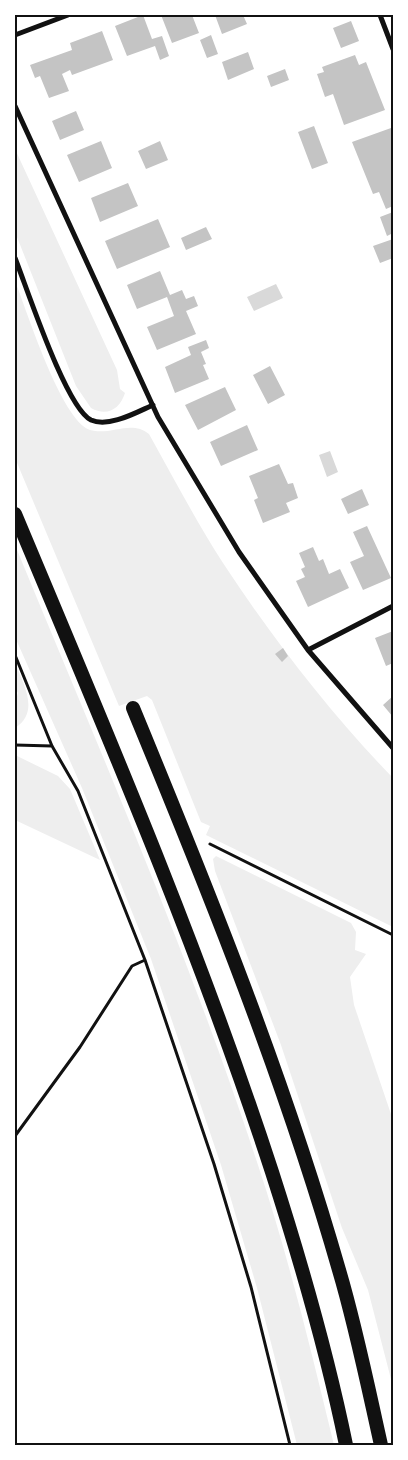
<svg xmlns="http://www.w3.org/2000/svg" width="408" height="1460" viewBox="0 0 408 1460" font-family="'Titillium Web',sans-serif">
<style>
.green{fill:#eee}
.water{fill:#d9d9d9}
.building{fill:#c4c4c4}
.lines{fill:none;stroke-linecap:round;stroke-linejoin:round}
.path{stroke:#111;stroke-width:3}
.minor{stroke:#111;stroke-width:5}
.trunk{stroke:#111;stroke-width:14}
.neatline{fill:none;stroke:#111;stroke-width:2}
</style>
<rect width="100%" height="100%" fill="#fff"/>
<!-- green -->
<path class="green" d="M15,149L117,370L120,389L125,393C120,409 107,417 91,408L76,386L15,232Z
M15,281C27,311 61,420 90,430C111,436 131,419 149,434C173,477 196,521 223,563C273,639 330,713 393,778V927L206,835L210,826L201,822L152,700L147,696L119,706L15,458Z
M15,545C99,749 188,952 257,1162C288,1255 311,1350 334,1445H297L257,1288L221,1165L151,959L82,788L15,637Z
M15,663C24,685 40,712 15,728V703L18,693L15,687Z
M15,755L58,776L70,789L100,860L15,820Z
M216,856L351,923L356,932L355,950L366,954L350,977L354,1005L393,1120V1387L368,1290L342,1228L281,1045L215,871L213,859Z"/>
<!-- water -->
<path class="water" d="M276,284L283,298L254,311L247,297Z
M330,451L338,472L327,477L319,455Z"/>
<!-- building -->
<path class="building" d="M143,15L152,39L162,36L169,56L160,60L155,46L127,56L115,26Z
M161,15H192L199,33L172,43Z
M215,15H243L247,24L222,34Z
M351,21L359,41L341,48L333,28Z
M102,31L113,60L72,75L70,70L62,74L69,91L49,98L40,76L35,78L30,65L72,50L70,43Z
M211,35L218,54L207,58L200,40Z
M248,52L254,69L228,80L222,62Z
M355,55L359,65L366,62L385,110L344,125L333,94L325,97L317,74L324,72L322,67Z
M285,69L289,80L271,87L267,76Z
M76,111L84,130L60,140L52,121Z
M314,126L328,163L312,169L298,132Z
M391,128L393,206L386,209L379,192L373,194L352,142Z
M101,141L112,168L79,182L67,155Z
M160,141L168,160L146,169L138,151Z
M128,183L138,206L100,222L91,198Z
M393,212V233L387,236L380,217Z
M158,219L170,247L117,269L105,241Z
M206,227L212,239L186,250L181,238Z
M393,239V258L380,263L373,246Z
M160,271L170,295L182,290L186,299L194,296L198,306L186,311L196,334L157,350L147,327L174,316L167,297L137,309L127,285Z
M206,340L209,348L201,352L206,364L203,365L209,379L175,393L165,367L191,355L188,347Z
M270,366L285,395L268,404L253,375Z
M225,387L236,410L198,430L185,405Z
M247,425L258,450L221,466L210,442Z
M279,464L288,484L293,483L298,498L286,503L290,512L263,523L254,500L258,498L249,476Z
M362,489L369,505L348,514L341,499Z
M367,526L391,578L363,590L350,562L364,556L353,532Z
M313,547L319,561L323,559L329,574L340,569L349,588L308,607L296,581L305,577L301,569L305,567L299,553Z
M393,631V663L386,666L375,638Z
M283,648L288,656L282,662L275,654Z
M393,696V717L383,705Z"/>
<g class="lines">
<!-- path -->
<path class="path" d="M15,655L52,746L78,791L145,960L214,1164L251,1287L290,1445
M15,745L52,746
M210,844L393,935
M15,1136L80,1047L132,966L145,960"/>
<!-- minor -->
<path class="minor" d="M380,15L393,49
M15,35L68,15
M15,106L158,417L239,552L308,650L393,748
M15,258C27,288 66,408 91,420C109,428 137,412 153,405
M308,650L393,606"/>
<!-- trunk -->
<path class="trunk" d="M15,514C106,731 199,948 272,1172C301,1262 327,1352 346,1445
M133,708C209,892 284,1078 339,1270C356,1327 368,1387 381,1445"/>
</g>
<!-- border -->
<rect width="408" height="1460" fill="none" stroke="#ffffff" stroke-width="32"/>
<rect x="16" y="16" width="376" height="1428" class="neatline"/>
</svg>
